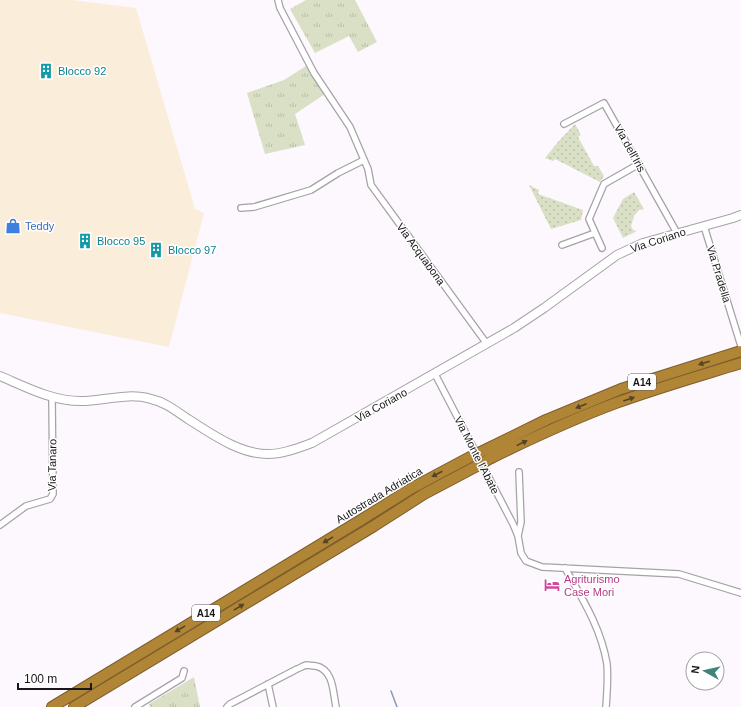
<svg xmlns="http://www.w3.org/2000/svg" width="741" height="707" viewBox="0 0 741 707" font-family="Arial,sans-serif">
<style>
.commercial{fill:#faeeda}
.grass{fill:url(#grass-tufts)}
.park{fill:url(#park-dots)}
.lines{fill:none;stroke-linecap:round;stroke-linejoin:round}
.stream{stroke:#869cb9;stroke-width:1.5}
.street-casing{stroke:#a7a1a8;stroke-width:8}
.secondary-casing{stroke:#a7a1a8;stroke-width:10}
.highway-casing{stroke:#7c5e2c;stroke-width:12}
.street{stroke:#fff;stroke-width:5.5}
.secondary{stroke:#fff;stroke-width:8}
.highway{stroke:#b18536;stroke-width:10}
.highway-bridge-casing{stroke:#7c5e2c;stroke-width:12;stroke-linecap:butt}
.highway-bridge{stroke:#b18536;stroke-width:10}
.oneway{fill:#564325}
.labels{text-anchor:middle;stroke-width:3;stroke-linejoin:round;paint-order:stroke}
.shield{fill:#fff;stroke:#5e5d5e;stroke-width:1}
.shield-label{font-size:10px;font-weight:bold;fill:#191719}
.culture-label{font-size:11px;fill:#0d838f;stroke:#fff;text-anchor:start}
.street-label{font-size:11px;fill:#191719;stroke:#fff}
.shop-label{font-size:11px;fill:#366cbe;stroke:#fff;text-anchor:start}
.hotel-label{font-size:11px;fill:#b23c85;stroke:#fff;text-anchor:start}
</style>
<defs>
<pattern id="grass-tufts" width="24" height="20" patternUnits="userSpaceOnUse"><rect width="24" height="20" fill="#d9e0c5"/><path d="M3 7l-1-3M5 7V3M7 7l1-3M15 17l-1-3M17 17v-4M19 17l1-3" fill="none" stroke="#babfa9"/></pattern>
<pattern id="park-dots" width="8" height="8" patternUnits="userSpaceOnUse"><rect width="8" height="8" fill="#d9e0c5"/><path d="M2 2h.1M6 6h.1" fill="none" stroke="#babfa9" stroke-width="1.8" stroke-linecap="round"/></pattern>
</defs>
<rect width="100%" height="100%" fill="#fdf7fe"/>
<!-- commercial -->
<path class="commercial" d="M0,0H72L136,8L195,209L204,213L169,347L0,313Z"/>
<!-- grass -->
<path class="grass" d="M306,0H355L377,42L358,52L349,36L315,53L290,9Z
M306,66L325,94L295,114L305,145L265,154L247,93L284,80Z
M194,677L200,707H150L149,704Z"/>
<!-- park -->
<path class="park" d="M575,124L581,135L578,137L594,166H598L604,176L600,182L555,159L553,161L545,158L558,142Z
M529,185L539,190L538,194L583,210L581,220L551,229Z
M634,192L644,209L639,210L634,216L631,226L633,230L637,231L623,238L613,218L623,199Z"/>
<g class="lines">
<!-- stream -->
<path class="stream" d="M391,691L397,707"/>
<defs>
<path id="street" d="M278,0L280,8L314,73L350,127L368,169L371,185L487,344
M564,124L604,103L677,233
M241,208L254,207L311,190L338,173L364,160
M704,226L741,346
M562,245L595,233
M602,248L589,219L604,184L639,164
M435,374L513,524L518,536L521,553L526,561L542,567L679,574L741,593
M0,525L26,506L50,499L53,494L52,398
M518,536L521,522L519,472
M565,568C582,598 601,628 607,664C608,676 607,694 606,707
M268,684L273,707
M135,707L182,678L184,671
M227,707L230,704L297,669C300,668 303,666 306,665C309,665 313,666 316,666C334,670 333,693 336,707"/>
<path id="secondary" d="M0,376C26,387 52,401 81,401C104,401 128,392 151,399C165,402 176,411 188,419C212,434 239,454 268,454C283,454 298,448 312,443L514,328L544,308L617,255L643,243L733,218L741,215"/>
<path id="highway" d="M487,449L546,420L621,389L741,351
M491,458C532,438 573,419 616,403C657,388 699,376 741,363
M52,707L361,520L412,488L472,456
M74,707L374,526L424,494L477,466"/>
</defs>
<!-- street casing -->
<use href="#street" class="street-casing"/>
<!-- secondary casing -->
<use href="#secondary" class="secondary-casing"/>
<!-- highway casing -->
<use href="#highway" class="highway-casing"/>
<!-- street -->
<use href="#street" class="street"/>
<!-- secondary -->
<use href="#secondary" class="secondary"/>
<!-- highway -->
<use href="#highway" class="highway"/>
<defs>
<path id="highway-bridge" d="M472,456L487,449
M477,466L491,458"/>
</defs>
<!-- highway-bridge casing -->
<use href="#highway-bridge" class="highway-bridge-casing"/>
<!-- highway-bridge -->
<use href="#highway-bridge" class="highway-bridge"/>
</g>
<!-- one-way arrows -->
<defs><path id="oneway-solid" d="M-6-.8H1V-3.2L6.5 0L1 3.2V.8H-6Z"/></defs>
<g class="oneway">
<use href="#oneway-solid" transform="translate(704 363) rotate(163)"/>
<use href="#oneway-solid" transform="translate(629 399) rotate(-19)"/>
<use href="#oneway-solid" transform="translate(581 406) rotate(157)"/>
<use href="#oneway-solid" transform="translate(522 443) rotate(-26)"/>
<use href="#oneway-solid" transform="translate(437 474) rotate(152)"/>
<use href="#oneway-solid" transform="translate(328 540) rotate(149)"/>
<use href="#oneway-solid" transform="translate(239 607) rotate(-31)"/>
<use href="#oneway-solid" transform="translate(180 629) rotate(149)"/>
</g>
<!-- icons -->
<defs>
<symbol id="building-bare" viewBox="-9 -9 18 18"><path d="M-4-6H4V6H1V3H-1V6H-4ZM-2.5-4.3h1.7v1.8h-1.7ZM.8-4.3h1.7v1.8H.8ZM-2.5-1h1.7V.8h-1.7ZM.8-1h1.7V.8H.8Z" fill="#0f9aa8" stroke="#fff" stroke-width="2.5" paint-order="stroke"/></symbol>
<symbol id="shop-bare" viewBox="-9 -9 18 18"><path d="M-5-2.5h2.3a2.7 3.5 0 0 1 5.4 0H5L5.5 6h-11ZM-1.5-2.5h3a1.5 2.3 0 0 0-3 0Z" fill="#3f7fe0" stroke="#fff" stroke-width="2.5" paint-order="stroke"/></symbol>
<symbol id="hotel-bare" viewBox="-9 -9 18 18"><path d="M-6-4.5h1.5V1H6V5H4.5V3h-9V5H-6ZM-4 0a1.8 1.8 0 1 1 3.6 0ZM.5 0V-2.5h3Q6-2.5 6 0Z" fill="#d1479c" stroke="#fff" stroke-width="2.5" paint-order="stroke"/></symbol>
</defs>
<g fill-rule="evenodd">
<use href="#building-bare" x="35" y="60" width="22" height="22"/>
<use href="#shop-bare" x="2" y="215" width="22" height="22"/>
<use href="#building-bare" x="74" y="230" width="22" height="22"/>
<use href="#building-bare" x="145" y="239" width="22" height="22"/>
<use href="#hotel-bare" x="541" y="574" width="22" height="22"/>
</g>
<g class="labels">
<!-- shield labels -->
<g class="shield">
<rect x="628" y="374" width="28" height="16" rx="3"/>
<rect x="192" y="605" width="28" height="16" rx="3"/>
</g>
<g class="shield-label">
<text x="642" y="386">A14</text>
<text x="206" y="617">A14</text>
</g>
<!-- culture labels -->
<g class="culture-label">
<text x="58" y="75">Blocco 92</text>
<text x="97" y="245">Blocco 95</text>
<text x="168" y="254">Blocco 97</text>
</g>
<!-- street labels -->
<g class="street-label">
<text transform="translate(630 148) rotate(61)" y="4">Via dell'Iris</text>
<text transform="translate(658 240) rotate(-18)" y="4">Via Coriano</text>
<text transform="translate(421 254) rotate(54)" y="4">Via Acquabona</text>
<text transform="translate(719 274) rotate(73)" y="4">Via Pradella</text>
<text transform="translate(381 405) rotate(-29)" y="4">Via Coriano</text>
<text transform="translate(477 455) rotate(63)" y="4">Via Monte l'Abate</text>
<text transform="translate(52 465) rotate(-89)" y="4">Via Tanaro</text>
<text transform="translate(379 495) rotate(-31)" y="4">Autostrada Adriatica</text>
</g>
<!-- shop labels -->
<g class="shop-label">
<text x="25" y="230">Teddy</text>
</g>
<!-- hotel labels -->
<g class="hotel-label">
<text x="564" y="583">Agriturismo<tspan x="564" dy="13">Case Mori</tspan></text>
</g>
</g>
<!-- north arrow -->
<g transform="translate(705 671) rotate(278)"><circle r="19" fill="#ffffff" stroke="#a3a2a3"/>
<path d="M0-3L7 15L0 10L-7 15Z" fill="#3f847a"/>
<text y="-6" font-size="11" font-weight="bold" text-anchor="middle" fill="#191719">N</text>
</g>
<!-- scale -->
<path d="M18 683v6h73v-6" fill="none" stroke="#191719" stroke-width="2"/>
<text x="24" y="683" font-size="12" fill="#191719" stroke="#ffffff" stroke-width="3" paint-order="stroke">100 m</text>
</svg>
